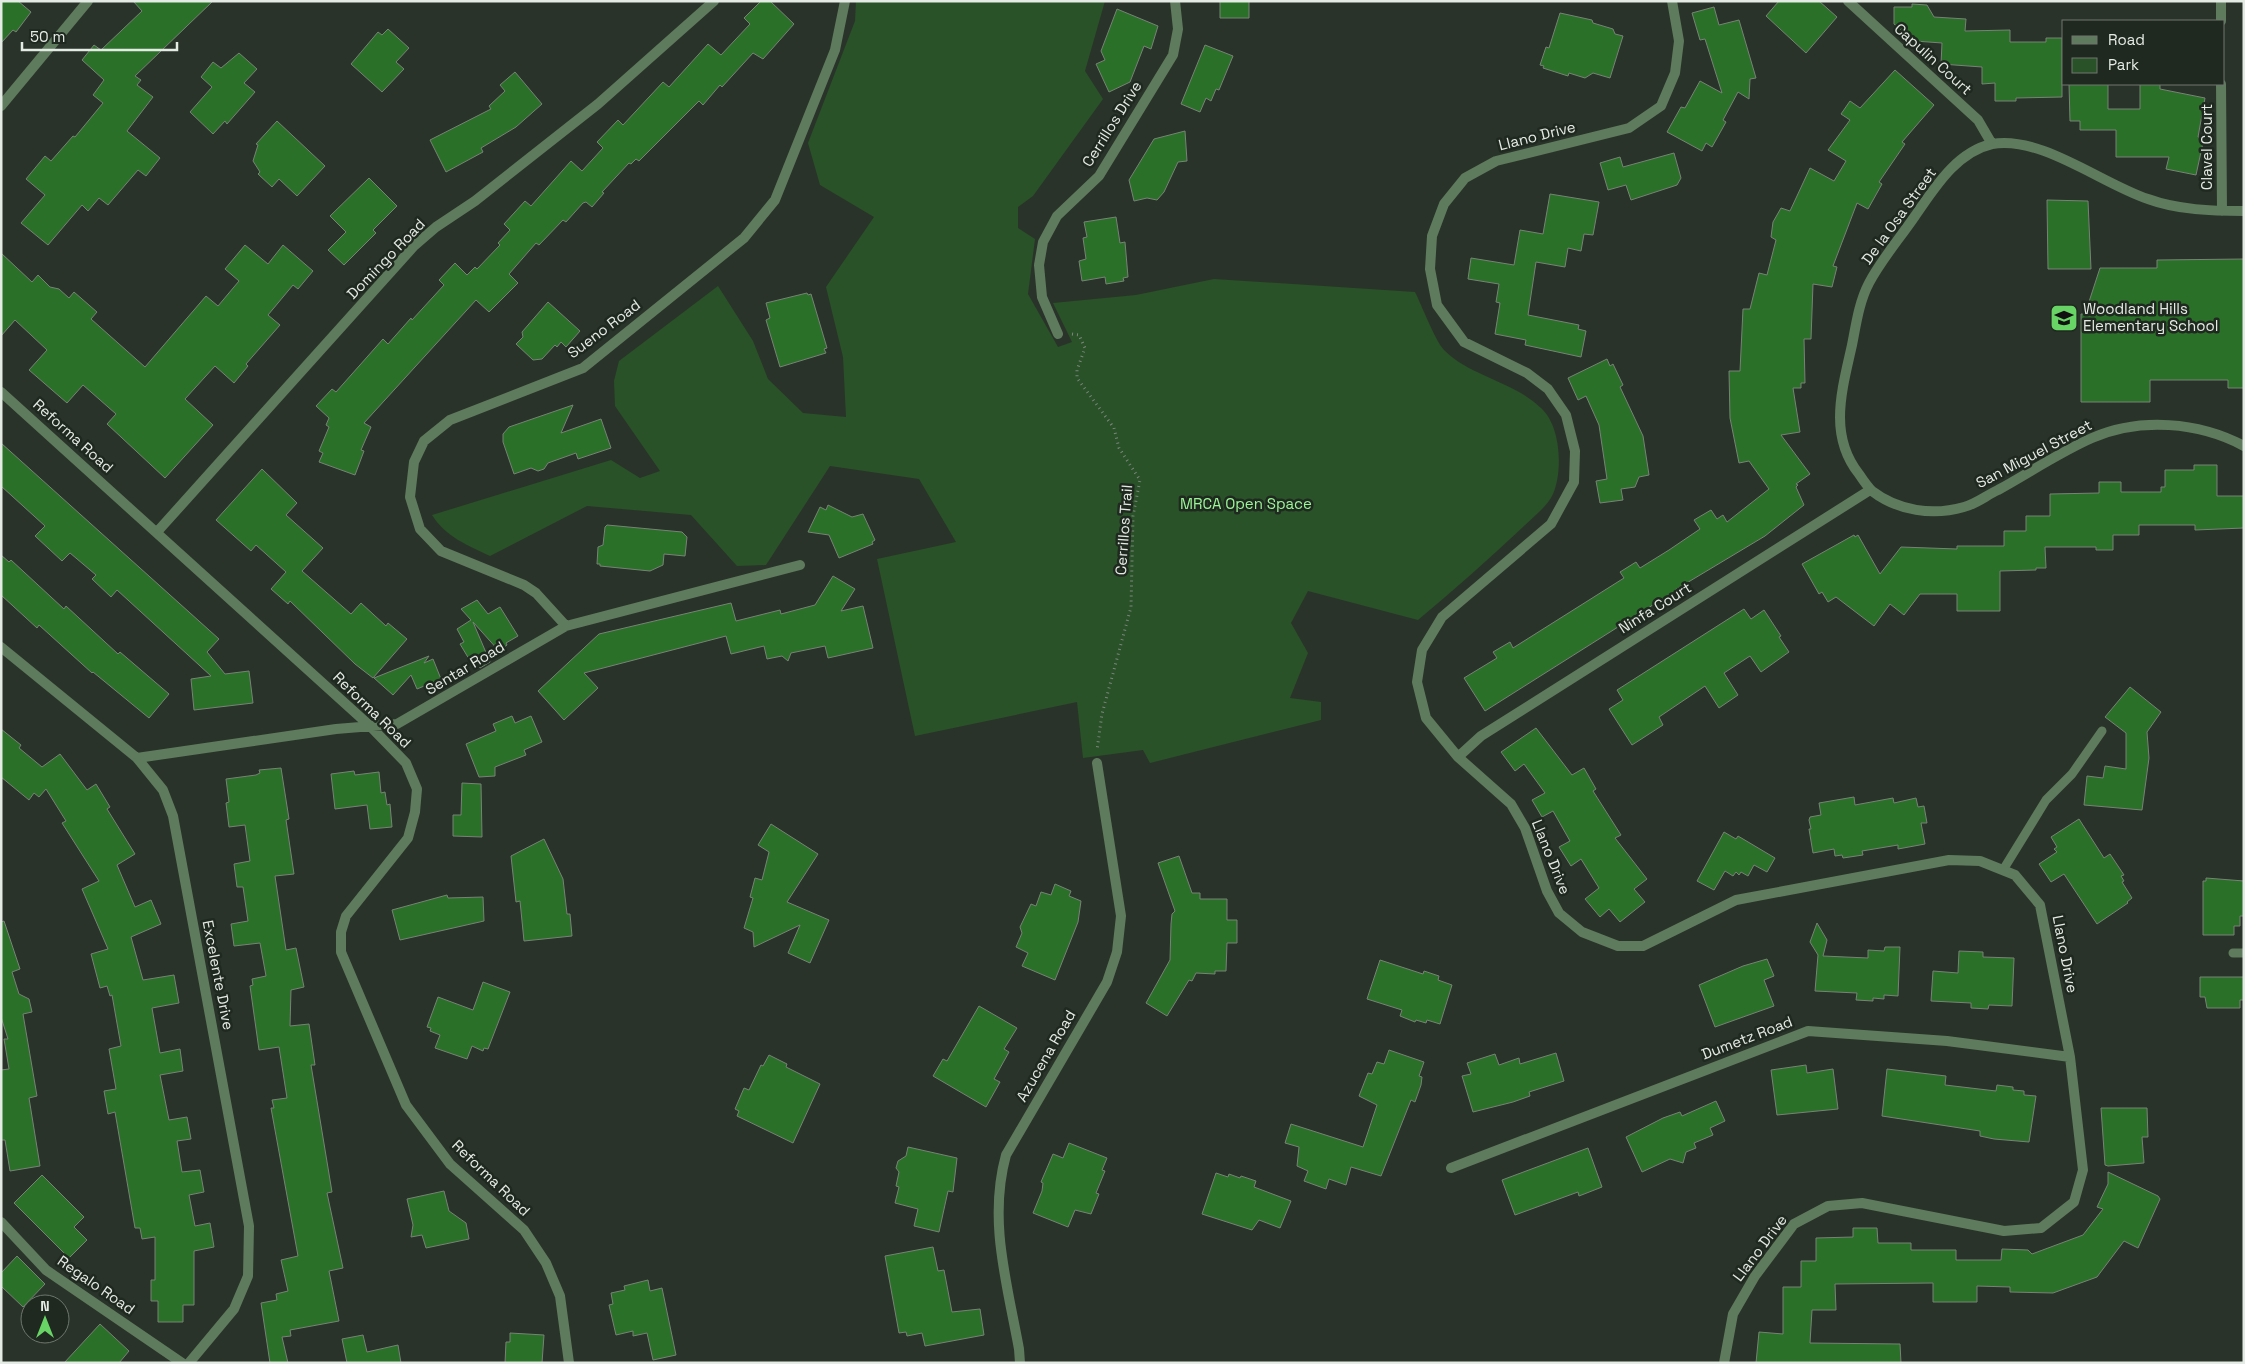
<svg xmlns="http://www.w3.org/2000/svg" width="2245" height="1364" viewBox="0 0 2245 1364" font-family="'Space Grotesk',sans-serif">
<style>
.green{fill:#295228}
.building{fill:#2a7029;stroke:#788277}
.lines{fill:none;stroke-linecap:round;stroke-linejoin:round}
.path{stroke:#7e857d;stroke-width:3;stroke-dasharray:1 4;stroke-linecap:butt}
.service{stroke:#5e7b5d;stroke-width:9}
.minor{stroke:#5e7b5d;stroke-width:10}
.labels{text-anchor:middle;stroke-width:5;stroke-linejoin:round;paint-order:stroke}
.street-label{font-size:15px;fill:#e4eae4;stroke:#202920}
.poi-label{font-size:15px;fill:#e4eae4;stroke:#202920;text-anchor:start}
.park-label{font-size:15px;fill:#9af696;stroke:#202920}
</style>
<rect width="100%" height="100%" fill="#2a3329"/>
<!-- green -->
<path class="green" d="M856,1H1105L1085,71L1103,99L1033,196L1018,207V228L1035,239L1028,294L1058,347L1072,342L1053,303L1136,295L1214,279L1415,292C1422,306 1435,340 1444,350C1471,377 1513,381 1541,408C1561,426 1563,471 1553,494C1548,506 1532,518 1523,527C1489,559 1454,590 1418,620L1308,591L1291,623L1308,653L1290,698L1321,702V720L1150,763L1143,750L1083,758L1077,702L915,736L877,559L956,542L919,479L830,466L766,565L737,566L691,515L587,506L490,556C467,545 446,537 432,515L611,460L640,478L660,471L615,406L614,381L619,361L718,286L753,341L768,379L803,413L846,417L843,357L826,287L874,217L820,185L808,143L855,21Z"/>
<!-- building -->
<path class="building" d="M1,1H18L31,12L16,32L13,30L1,43Z
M133,1H213L135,76L141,80L137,85L153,97L127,131L160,158L146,176L138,170L108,205L99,198L88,211L82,205L48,245L21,223L45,195L26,179L45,156L51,161L73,136L75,137L103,103L93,95L104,80L82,60L94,45L101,50L142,11Z
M761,1H770L794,24L763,59L753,53L722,87L720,85L703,105L699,101L639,161L636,159L631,164L629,163L602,192L604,193L592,207L586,202L583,203L566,222L563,220L539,245L536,243L509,274L518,283L489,312L476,300L364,423L371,427L361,450L364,451L355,475L319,462L323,453L319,451L329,427L326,425L329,418L316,406L332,389L336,392L383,339L388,344L411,318L412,320L444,285L439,280L455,263L467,275L475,267L477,269L500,245L498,243L510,230L504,224L525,201L531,206L571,161L582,171L603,148L597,142L618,120L623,125L663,82L669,87L708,44L721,55L750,24L744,18Z
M1220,1H1249V18H1220Z
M1779,1H1819L1837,17L1806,53L1766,16Z
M1912,4L1927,5L1934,17L1966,19L1965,31L2010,30V42H2046V38H2062V97L2016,98V101H1995V83L1982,84V67L1941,64L1942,43L1915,41L1894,24V7H1912Z
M1714,7L1719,25L1739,20L1756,78L1750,79L1749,99L1738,92L1723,120L1726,122L1712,147L1706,143L1702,151L1667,132L1681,107L1685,108L1700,81L1722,93L1705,39L1700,40L1692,13Z
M1117,9L1158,26L1151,49L1144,46L1130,82L1109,92L1096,64L1105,60L1101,51Z
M1560,13L1592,20L1593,23L1613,29L1615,34L1623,36L1610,78L1593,73L1585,78L1569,73L1568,76L1543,68L1544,66L1540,65L1546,47L1549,48Z
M388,29L409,48L396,62L404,69L382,92L351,64L378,32L382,35Z
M1205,45L1233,56L1219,90L1216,89L1211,101L1206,98L1200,112L1181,104Z
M239,53L257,69L244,83L255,92L227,124L225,121L213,134L190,112L212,87L201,77L213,62L221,68Z
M1895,70L1934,105L1902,142L1905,144L1879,182L1882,184L1868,209L1857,203L1833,266L1837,267L1832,287L1813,284L1811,339H1804L1805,383H1801V388H1793L1800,432L1781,435L1810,474L1796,484L1798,485L1796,487L1804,505L1765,536L1675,590V591L1485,711L1464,678L1497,658L1493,652L1510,642L1513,648L1624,578L1620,572L1636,562L1640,568L1669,550L1700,529L1694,520L1711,510L1717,519L1723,515L1727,522L1769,489L1749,461L1739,463L1730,418L1729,371H1740L1743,309H1750L1759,273L1767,275L1776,240L1771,237L1773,222L1781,208L1790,211L1810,168L1834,181L1846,161L1828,150L1850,120L1841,114L1850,101L1860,108Z
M515,72L542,104L516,127L481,148L483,152L446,172L430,140L491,109L489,106L505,91L500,85Z
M2069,84H2108V109H2140V84H2160V89L2205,98L2198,137L2204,138L2196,175L2166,169L2169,157H2116V130H2080V121H2070Z
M277,121L325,166L297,196L279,179L272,187L258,174L260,172L253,161L258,145L256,144Z
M1185,131L1187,161L1178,162L1164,192L1157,200L1147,198L1134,201L1129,180L1154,139Z
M1674,153L1681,178L1677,185L1631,200L1626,185L1608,190L1600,163L1620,157L1623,167Z
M369,178L397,206L373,230L376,233L344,265L328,250L346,232L330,216Z
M1550,194L1599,202L1593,235L1584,234L1581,251L1568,248L1565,267L1536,262L1528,315L1579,325L1578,329L1586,331L1581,357L1525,345L1526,340L1495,334L1500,303L1496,302L1499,284L1468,279L1471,258L1514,265L1520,230L1543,234Z
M2047,200L2088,201L2091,269H2048Z
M1116,217L1120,243L1125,242L1128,277L1123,278L1124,281L1106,284L1105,277L1082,281L1079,261L1086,259L1083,238L1087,237L1084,222Z
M245,245L268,264L283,245L313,271L298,289L293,285L268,315L280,325L246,364L248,366L234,383L215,366L185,399L213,425L165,478L107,424L116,414L83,385L67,403L29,370L47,350L15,320L1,336V253L32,282L38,275L50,287L59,289L69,298L74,292L97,312L91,319L145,367L206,296L218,306L239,281L225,269Z
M2244,259V388H2228V380H2150V402H2081V314H2085L2100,268H2157V260Z
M807,293L808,295L811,294L827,348L824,349L826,353L780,367L766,320L770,318L766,303Z
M548,302L580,331L566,347L561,342L557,347L555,345L542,359L533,360L516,344L523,337L522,332Z
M1607,359L1610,366L1613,364L1623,385L1620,387L1643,436L1649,475L1639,477L1635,487L1621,489L1623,500L1600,503L1596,481L1607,479L1599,425L1586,396L1578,400L1568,378Z
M573,405L561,433L601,419L611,448L578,459L576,453L548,463L544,469L538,471L531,468L514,474L503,442V434L509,427Z
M1,443L219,639L207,652L225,674L249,671L253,703L194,710L191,679L211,676L117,590L111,597L92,579L96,575L70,553L62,561L35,536L45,526L1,486Z
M2194,465H2217V496H2244V528L2195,530V525H2139V535H2113V550H2096V547H2045L2046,568H2036V570L2000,571V611H1957V594H1920L1904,615L1890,604L1874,626L1836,597L1828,602L1822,592L1819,594L1802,564L1854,535L1855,537L1858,535L1880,574L1901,547L1957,549V546H2004V531H2026V516H2050V494L2099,493V482H2121V492H2161V487H2165V470H2194Z
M262,469L297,503L286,515L323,548L302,571L351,614L361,603L386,626L388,623L407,639L373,678L355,664L290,601L288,604L271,589L286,572L256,545L251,551L216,520Z
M828,505L852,517L863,514L875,540L872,542L873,544L839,558L829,535L808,532L820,507L826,510Z
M607,525L682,532L687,537L685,556L664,554L663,565L650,571L600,566V564H597L598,547L603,545L605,527Z
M1,555L9,562L11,560L64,609L66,606L118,654L120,652L169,694L149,718L93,672L92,673L39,625L37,628L1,595Z
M833,576L855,589L841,611L863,606L873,648L828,658L825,646L791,653L788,661L782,656L767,659L764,646L731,654L726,636L584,673L598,688L564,720L538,691L599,634L731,603L736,621L780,610L781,614L815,605Z
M477,600L488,614L500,607L518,636L506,643L507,645L499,651L473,622L490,662L480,668L476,661L472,664L460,644L464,642L457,629L471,620L461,609Z
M1744,609L1751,619L1764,610L1781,636L1779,637L1789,652L1761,672L1750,656L1724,673L1738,695L1719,708L1705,686L1659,717L1663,725L1632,745L1609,709L1623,700L1617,690Z
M429,656L424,663L433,659L441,679L417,689L411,675L393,695L374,678Z
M2130,687L2161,712L2147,732L2149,758L2142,810L2084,805L2087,776L2103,778L2105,766L2126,769V733L2105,717Z
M512,716L515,723L531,716L542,742L524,750L526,755L495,767V776L479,777L466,744L496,731L493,724Z
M1536,728L1572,775L1584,768L1596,789L1593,791L1621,835L1615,838L1647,879L1634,889L1645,902L1620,922L1609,909L1600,917L1585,899L1599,888L1581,859L1571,866L1559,847L1570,841L1553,811L1542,817L1532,800L1545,793L1524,764L1515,771L1501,752Z
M1,729L21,745L19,748L42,767L60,754L87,790L96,784L110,807L107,809L135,854L117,865L135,907L151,900L161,924L131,937L143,980L174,975L179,1003L152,1008L160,1053L180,1049L183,1071L160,1075L169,1120L187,1117L191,1139L177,1141L182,1172L200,1170L204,1192L189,1195L195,1226L210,1223L214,1247L194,1251V1305H183V1322H158V1301H151V1280H155V1237L142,1239L140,1228H135L115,1112L108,1114L104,1091L116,1089L109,1049L121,1046L112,995L110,996L107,986L100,988L91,954L108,949L82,889L99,881L62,823L66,821L46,789L39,797L34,793L29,800L1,777Z
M281,768L289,819L286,820L294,874L275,876L286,950L296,948L304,987L291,990L290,1026L309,1024L315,1065H311L332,1192L327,1193L343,1268L329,1271L339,1321L290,1330L291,1336L282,1337L288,1363H270L261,1303L277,1300L276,1294L288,1291L281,1260L298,1256L271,1108H274L272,1100L287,1098L279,1047L259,1050L250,986L253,985L252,979L266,976L260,943L234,946L231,924L248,921L243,887H237L234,864L250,861L245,825L229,827L226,803L229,802L226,779L256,775L260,773L259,770Z
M354,771L355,775L379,772L381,793L385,792L387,805L390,804L392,827L370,829L367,805L335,809L331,774Z
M462,783L481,784L482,837L453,836V815H461Z
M1854,797L1855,805L1893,798L1894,803L1916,798L1918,807L1924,806L1927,823H1921L1925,844L1898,849V845L1862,851L1863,855L1843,858L1842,855L1835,856L1834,849L1813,853L1809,829H1811L1809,820L1810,817L1821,815L1819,803Z
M2079,819L2104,858L2110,854L2124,875L2121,876L2124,881L2122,882L2132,898L2127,902L2128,903L2097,924L2064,874L2051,882L2039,864L2057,852L2054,849L2057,847L2051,837Z
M771,824L818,854L787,902L829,920L810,963L788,953L800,925L754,947L753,932L744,928L753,898L750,897L755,878L762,880L769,852L758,845Z
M1724,832L1736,839L1738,836L1775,858L1767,872L1754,865L1748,876L1741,872L1739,875L1736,872L1733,876L1725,871L1714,890L1697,881Z
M544,839L563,879L567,914H570L572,936L524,941L520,901L516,902L511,856Z
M1179,856L1192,893H1200V899H1227V920H1237V943H1227L1226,971H1215V974L1196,973L1192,981L1189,980L1167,1016L1146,1003L1170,960L1171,924L1172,914L1175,911L1158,863Z
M2206,878L2244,881V916H2240V926H2234V935H2203V881H2206Z
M1055,884L1071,891L1069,896L1081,901L1078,922L1055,980L1022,966L1028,953L1016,947L1022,933L1020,927L1031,904L1036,906L1041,892L1051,895Z
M447,895L448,898L483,897L484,921L400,940L392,910Z
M4,921L20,969L12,972L19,994L29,999L32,1012L23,1014L37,1096L29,1098L40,1166L10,1171L5,1140H1V1070L9,1069L4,1039H8L1,1017V922Z
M1817,923L1827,940L1823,956L1868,958V950L1884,951L1885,947H1900L1898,996L1884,995V999L1873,998V1001L1856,1000L1857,993L1815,991L1818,955L1810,942Z
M1959,951L1983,952V957L2014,958L2012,1006L1989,1005L1988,1009L1971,1008V1003L1931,1001L1933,971L1958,973Z
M1767,959L1774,976L1764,980L1774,1006L1715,1027L1699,985L1743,966Z
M1380,960L1423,974L1424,971L1439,976L1438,980L1452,985L1440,1024L1427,1020L1426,1023L1416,1020L1415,1022L1400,1016L1402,1010L1367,999Z
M2200,977H2244V1000H2240V1008H2207L2205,997H2200Z
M483,982L510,992L488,1049L484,1048L483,1051L472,1046L467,1059L435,1048L440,1035L430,1031L431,1028L427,1027L438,997L473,1010Z
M979,1006L1017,1028L1004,1049L1009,1052L994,1079L1000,1082L986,1107L933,1076L943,1059L947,1061Z
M1389,1050L1424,1062L1419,1076L1422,1077L1421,1085L1415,1102L1411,1100L1381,1176L1351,1167L1346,1185L1329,1179L1326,1189L1304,1181L1308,1171L1297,1166L1299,1147L1285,1143L1291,1124L1363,1147L1377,1105L1359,1096L1368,1073L1372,1074L1377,1062L1384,1064Z
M1556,1053L1564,1081L1529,1092L1530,1096L1513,1102L1473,1112L1462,1076L1471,1074L1467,1063L1495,1054L1499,1065L1519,1058L1520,1064Z
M769,1055L787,1064L786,1067L820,1084L793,1143L737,1116L739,1111L735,1109L744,1088L749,1090L761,1065L763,1066Z
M1806,1065L1807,1073L1833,1069L1838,1109L1777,1115L1771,1070Z
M1887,1069L1946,1076L1945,1085L1996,1091L1997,1085L2013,1087V1090L2024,1091V1095L2036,1096L2029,1142L1994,1139L1980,1136V1131L1882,1116Z
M1716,1101L1725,1121L1710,1128L1713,1135L1694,1143L1696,1148L1686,1152L1683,1163L1670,1159L1642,1172L1626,1137L1663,1118L1680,1112L1682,1116Z
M2101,1108H2147L2148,1137H2142L2144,1163L2108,1166L2105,1165Z
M1069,1143L1107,1158L1102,1170L1105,1171L1096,1193L1099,1194L1091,1214L1075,1210L1068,1227L1033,1213L1042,1191L1043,1183L1041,1182L1053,1154L1063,1158Z
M908,1147L957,1158L953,1192L948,1191L939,1232L914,1226L918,1209L895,1203L899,1187L896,1186L899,1172L896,1168L898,1161L906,1156Z
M1588,1148L1602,1187L1579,1196L1578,1192L1515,1215L1502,1180Z
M2108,1172L2158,1196L2160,1199L2138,1248L2124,1241L2097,1277L2053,1293L2010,1292V1287L1977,1286V1302H1933V1283L1835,1284L1836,1310H1812L1810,1343L1900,1344L1901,1363H1756L1759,1332L1783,1334V1287H1801V1261H1816V1238L1853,1237V1228H1877L1878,1243H1911V1250H1956V1260H2001L2002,1249L2028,1250L2032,1254L2083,1235L2103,1209L2097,1207L2108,1184Z
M1216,1173L1228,1177L1229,1174L1240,1178L1241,1176L1256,1181L1254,1187L1291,1201L1280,1228L1259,1220L1252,1230L1202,1214Z
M42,1175L84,1217L74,1227L87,1240L69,1258L14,1203Z
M444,1191L449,1211L466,1223L469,1239L426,1248L422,1235L411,1237L413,1225L407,1199Z
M933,1247L938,1271L944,1270L952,1312L980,1309L984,1335L925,1346L922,1333L907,1336L906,1332L899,1333L885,1256Z
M17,1256L45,1284L23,1307L1,1286V1273Z
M648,1280L650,1291L662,1288L676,1355L653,1360L647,1333L633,1336V1331L616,1335L609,1305L613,1304L611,1293L625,1290L624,1286Z
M100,1324L129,1351L119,1363H64Z
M510,1333L544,1335L542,1363H505L506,1342H510Z
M363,1335L367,1352L398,1345L401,1363H347L342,1339Z"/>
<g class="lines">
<!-- path -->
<path class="path" d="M1072,334L1079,335L1085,348L1077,370V378L1114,428L1119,448L1140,480L1133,516L1131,607L1102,714L1097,750"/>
<!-- service -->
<path class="service" d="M2003,870L2046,800L2072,774L2102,731
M2233,953H2244"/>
<!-- minor -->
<path class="minor" d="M1672,1L1679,41L1675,73L1661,106L1629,128L1496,161L1465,178L1444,204L1432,236L1430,269L1437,305L1464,342L1527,373L1548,389L1566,415L1575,451L1574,482L1551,524L1442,617L1422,650L1417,682L1426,718L1458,757L1511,804L1525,828L1547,891L1559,913L1582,932L1618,946H1643L1736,900L1949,860L1980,861L2015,875L2040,905L2070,1057L2083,1170L2074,1202L2041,1228L2004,1231L1862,1203L1828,1206L1794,1224L1755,1276L1733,1314L1724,1363
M1848,1L1978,120L1992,144
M2221,1V21
M2221,84L2222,211
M1,106L88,1
M2244,211C2212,211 2178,210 2148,199C2102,184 2041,135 1992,144C1956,152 1934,189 1915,216C1900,238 1881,260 1869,283C1859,302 1856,325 1852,345C1842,390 1828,435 1859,474C1863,480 1867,486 1872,491C1898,511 1933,516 1964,507C1976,504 1987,495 1998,490C2029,473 2060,452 2092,438C2140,417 2199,422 2244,446
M1058,334L1042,297L1039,265L1043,242L1057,216L1099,176L1173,55L1178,29L1175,1
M1,392L370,726L406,763L417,789L415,812L408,838L346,916L341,932V952L406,1105L450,1164L524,1230L546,1263L560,1296L569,1363
M157,532L414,246L436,227L475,201L598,104L714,1
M566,626L536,593L524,585L441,551L420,529L410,497L414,462L424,441L450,420L583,368L744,238L775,200L835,50L845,1
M1,647L137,758L163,790L173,816L249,1226L248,1276L234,1309L189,1363
M1458,757L1481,736L1870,490
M137,758L336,729L397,724L566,626L800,565
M1451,1168L1808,1031L1947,1041L2070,1057
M1,1222L46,1270L182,1363
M1020,1363L1019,1349C1007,1283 988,1220 1006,1155L1107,982L1117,952L1121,916L1097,763"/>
</g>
<!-- icons -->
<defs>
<symbol id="school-square" viewBox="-11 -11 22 22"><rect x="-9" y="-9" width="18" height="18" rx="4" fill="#68d465" stroke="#202920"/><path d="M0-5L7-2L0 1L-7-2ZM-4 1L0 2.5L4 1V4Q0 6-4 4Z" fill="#111"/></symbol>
</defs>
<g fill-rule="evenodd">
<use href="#school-square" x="2048" y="302" width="32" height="32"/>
</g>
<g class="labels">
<!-- street labels -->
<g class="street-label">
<text transform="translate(1933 59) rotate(42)" y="5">Capulin Court</text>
<text transform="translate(1112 124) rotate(-58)" y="5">Cerrillos Drive</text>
<text transform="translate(1537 136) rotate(-14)" y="5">Llano Drive</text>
<text transform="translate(2207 147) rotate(-90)" y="5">Clavel Court</text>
<text transform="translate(1899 216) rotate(-54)" y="5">De la Osa Street</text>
<text transform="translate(386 259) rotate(-46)" y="5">Domingo Road</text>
<text transform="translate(604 329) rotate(-37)" y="5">Sueno Road</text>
<text transform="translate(73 436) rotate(42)" y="5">Reforma Road</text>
<text transform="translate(2034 454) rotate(-28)" y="5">San Miguel Street</text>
<text transform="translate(1124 530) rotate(-86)" y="5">Cerrillos Trail</text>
<text transform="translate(1655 608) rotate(-32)" y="5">Ninfa Court</text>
<text transform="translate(465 668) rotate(-31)" y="5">Sentar Road</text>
<text transform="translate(372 710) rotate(44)" y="5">Reforma Road</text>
<text transform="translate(1551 857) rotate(68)" y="5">Llano Drive</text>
<text transform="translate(2065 954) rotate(79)" y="5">Llano Drive</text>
<text transform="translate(218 975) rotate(79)" y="5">Excelente Drive</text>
<text transform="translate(1747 1038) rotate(-21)" y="5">Dumetz Road</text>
<text transform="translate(1046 1056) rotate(-60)" y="5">Azucena Road</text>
<text transform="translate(491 1178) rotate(44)" y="5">Reforma Road</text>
<text transform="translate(1760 1248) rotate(-53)" y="5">Llano Drive</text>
<text transform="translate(96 1285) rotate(35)" y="5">Regalo Road</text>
</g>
<!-- poi labels -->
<g class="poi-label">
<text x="2083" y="314">Woodland Hills<tspan x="2083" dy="17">Elementary School</tspan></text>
</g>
<!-- park labels -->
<g class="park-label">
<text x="1246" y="509">MRCA Open Space</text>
</g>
</g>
<!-- border -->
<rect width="2245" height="1364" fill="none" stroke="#e4eae4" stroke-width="5"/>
<!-- legend -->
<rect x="2062" y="20" width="162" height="65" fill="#202920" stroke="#6e766e"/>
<rect x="2072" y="36" width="25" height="8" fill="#5e7b5d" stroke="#6e766e"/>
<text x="2108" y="45" font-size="15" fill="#e4eae4">Road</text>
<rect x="2072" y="58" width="25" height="15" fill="#295228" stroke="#6e766e"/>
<text x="2108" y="70" font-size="15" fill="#e4eae4">Park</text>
<!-- north arrow -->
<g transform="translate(45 1319)"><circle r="24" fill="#202920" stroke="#6e766e"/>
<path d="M0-4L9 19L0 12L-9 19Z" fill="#68d465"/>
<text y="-8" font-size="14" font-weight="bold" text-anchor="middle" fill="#e4eae4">N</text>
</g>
<!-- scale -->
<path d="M22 42v8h155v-8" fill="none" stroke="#e4eae4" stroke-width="2.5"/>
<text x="30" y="42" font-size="15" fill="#e4eae4" stroke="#202920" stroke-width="4" paint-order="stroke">50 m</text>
</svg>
